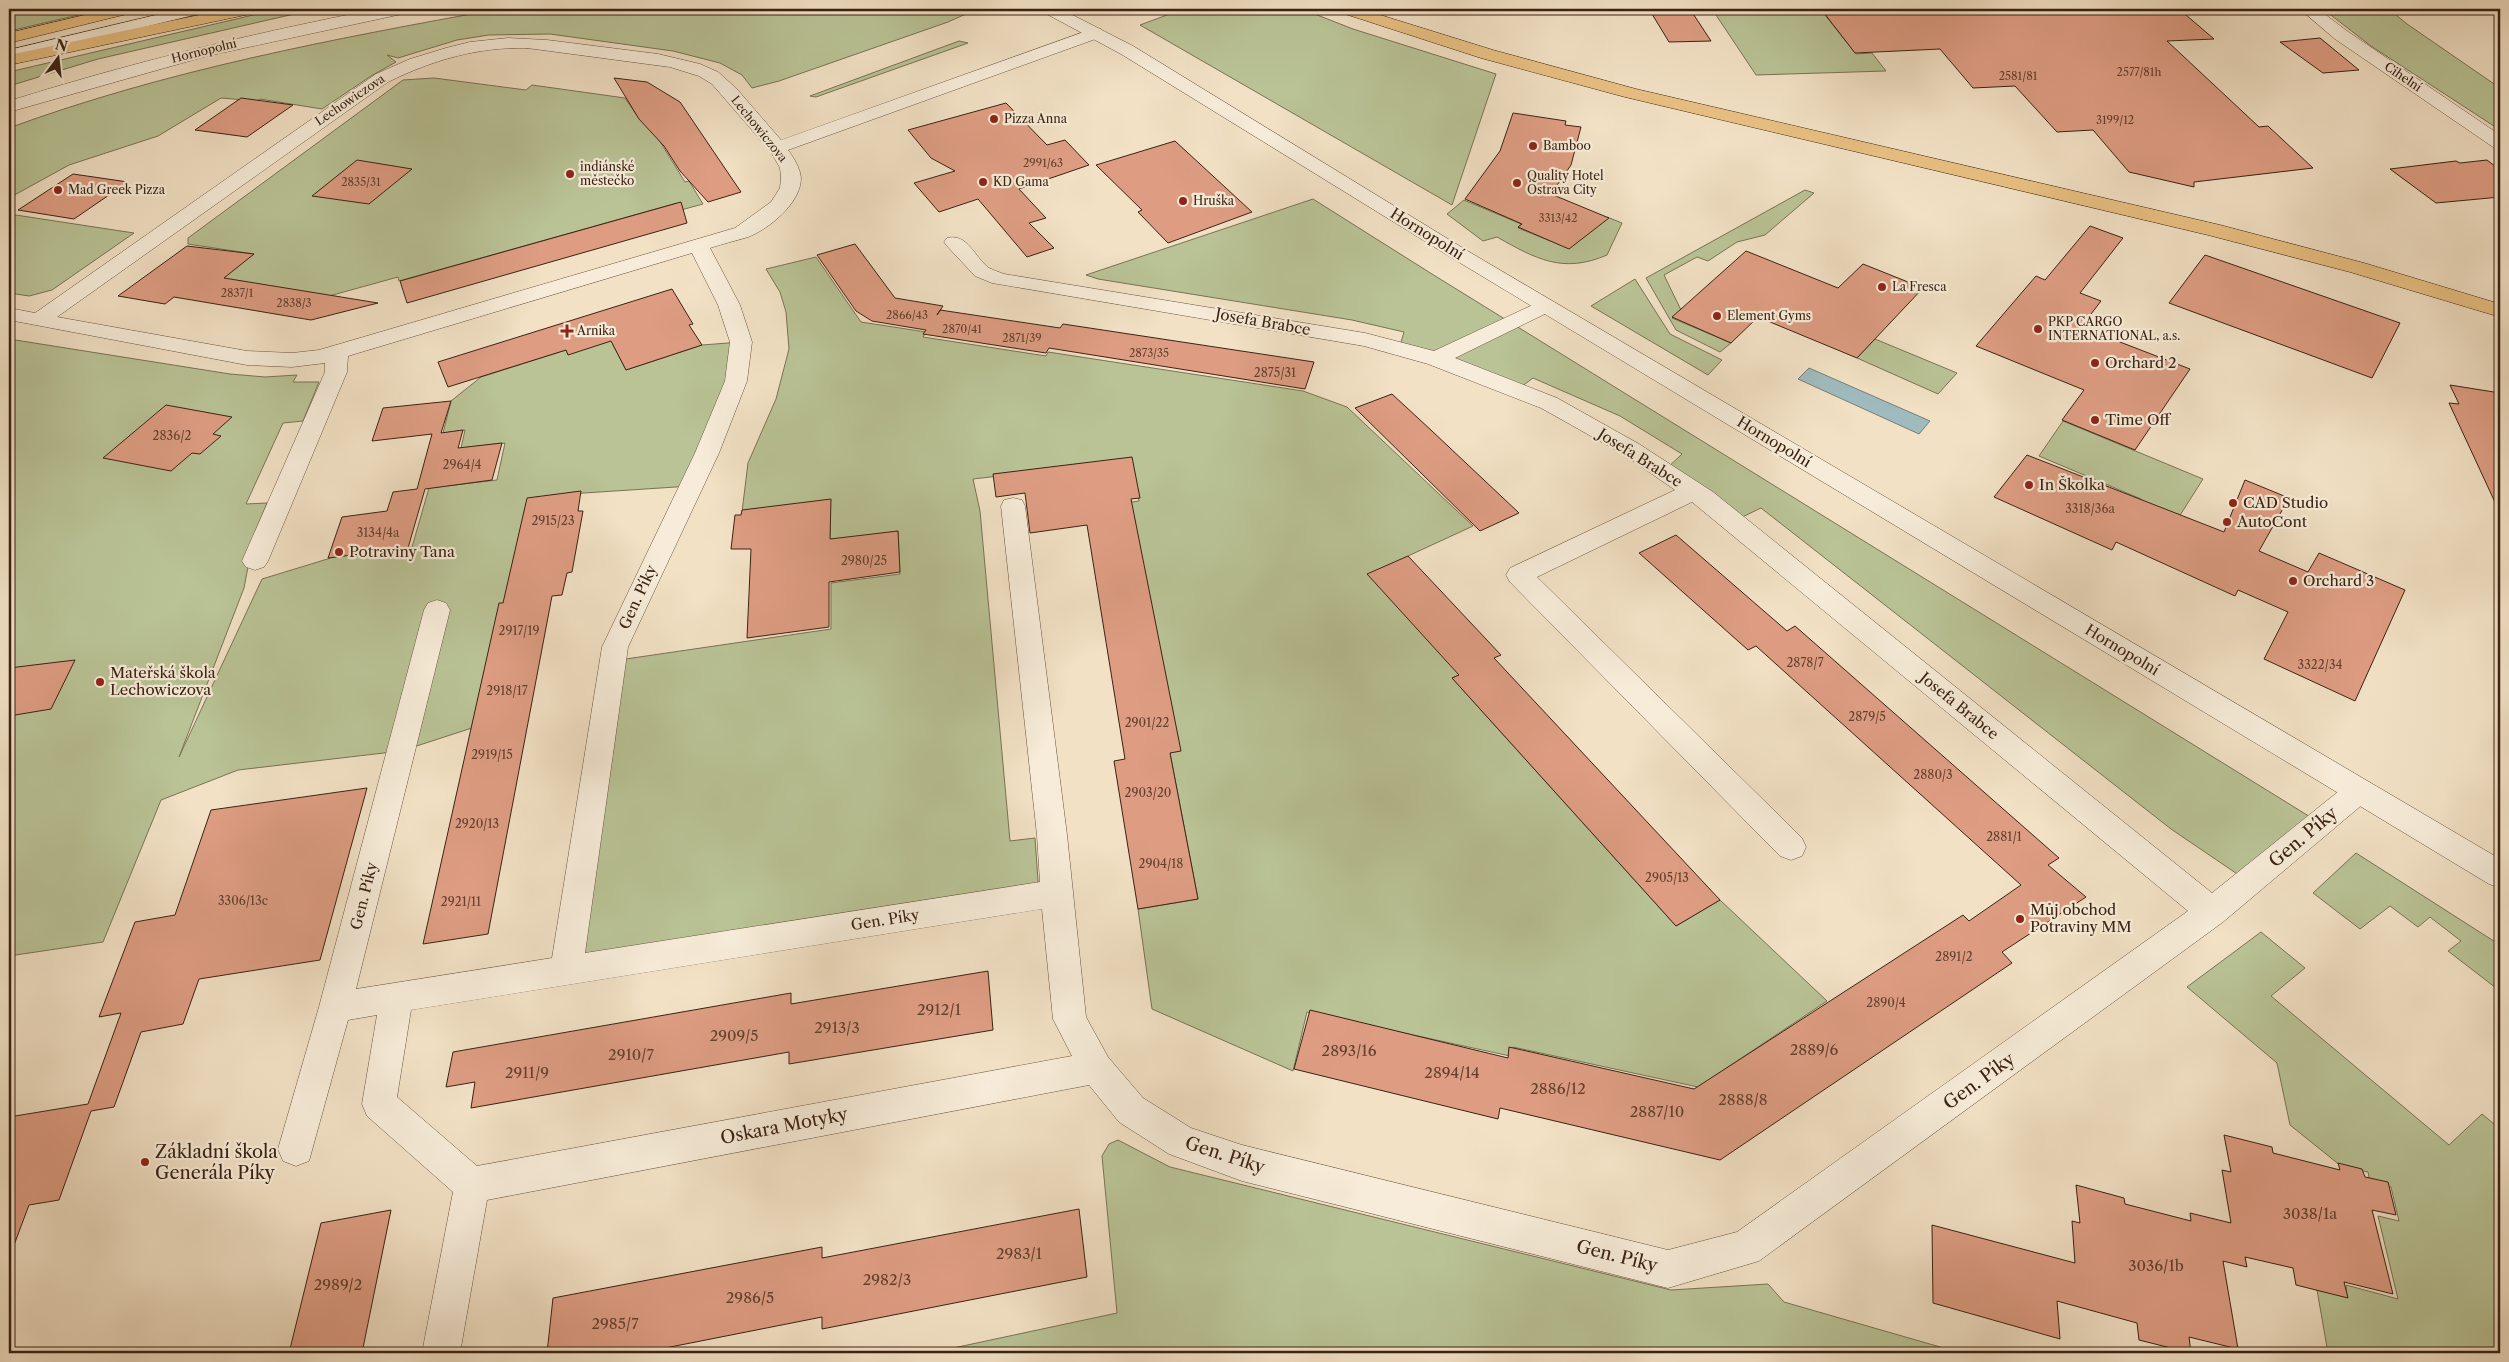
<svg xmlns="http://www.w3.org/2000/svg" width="2509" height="1362" viewBox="0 0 2509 1362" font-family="'Libre Caslon Text',serif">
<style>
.green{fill:#b9c396;stroke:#7a7254}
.water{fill:#9fbbbe;stroke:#777e79}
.building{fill:#de9d83;stroke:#3a2212}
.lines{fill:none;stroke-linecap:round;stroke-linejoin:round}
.minor-casing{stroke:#68523f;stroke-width:1}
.tertiary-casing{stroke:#68523f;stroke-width:1}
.secondary-casing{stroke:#3a2212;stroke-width:1}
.trunk-casing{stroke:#3a2212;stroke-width:1}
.minor{fill:#f7ecd9;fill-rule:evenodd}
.tertiary{fill:#f7ecd9;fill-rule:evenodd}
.secondary{fill:#f7ecd9;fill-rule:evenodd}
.trunk{fill:#e9c082;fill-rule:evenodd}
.poi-dot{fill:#8f2418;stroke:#f7ecd9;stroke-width:2}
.labels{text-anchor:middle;stroke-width:4.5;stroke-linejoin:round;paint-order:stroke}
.far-number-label{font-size:11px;fill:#63412e}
.far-street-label{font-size:12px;fill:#3a2212;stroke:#f7ecd9}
.far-poi-label{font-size:12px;fill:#3a2212;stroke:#f7ecd9;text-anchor:start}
.number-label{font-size:12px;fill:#63412e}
.street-label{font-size:15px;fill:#3a2212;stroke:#f7ecd9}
.poi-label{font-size:15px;fill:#3a2212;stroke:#f7ecd9;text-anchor:start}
.near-number-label{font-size:15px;fill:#63412e}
.near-street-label{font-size:18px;fill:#3a2212;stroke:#f7ecd9}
.near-poi-label{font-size:18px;fill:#3a2212;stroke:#f7ecd9;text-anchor:start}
</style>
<rect width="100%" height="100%" fill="#f2e1c5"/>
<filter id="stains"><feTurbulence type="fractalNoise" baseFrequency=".004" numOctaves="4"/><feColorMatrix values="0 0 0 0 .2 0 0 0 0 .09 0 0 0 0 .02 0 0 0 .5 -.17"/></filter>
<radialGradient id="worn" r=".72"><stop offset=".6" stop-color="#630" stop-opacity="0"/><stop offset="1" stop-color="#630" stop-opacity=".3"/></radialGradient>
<!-- green -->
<path class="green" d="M9,9H105L9,31Z
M279,9H316L98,59L9,86V72Z
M499,9H977L948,22L779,81L752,88L742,75L720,63L673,51L550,34L489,35L457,40L398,58L387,55L396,62L371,76L322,109L260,99L257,101L221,98L158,136L69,165L9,198V128C167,70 333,39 499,9Z
M1183,9H1302L1353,29L1496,74L1452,205L1140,25Z
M1712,9H1820L1856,54L1872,53L1886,71L1756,75Z
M2323,9H2389L2407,24L2500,88V130L2371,46Z
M959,41L968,43L816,97L810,96Z
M434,78L526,90L532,85L625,98L640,120L646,119L685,182L689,181L703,204L681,210L677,203L399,281L398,277L329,296L222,279L254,254L188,244V238L403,80Z
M1805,190L1814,193L1765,235L1737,242L1708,261L1697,257L1664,275L1681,310L1672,318L1731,343L1720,352L1676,330L1646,278Z
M1313,199L1432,274L2320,823L2249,882L2171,829L1761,508L1732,522L1664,471L1682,454L1620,416L1533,378L1517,390L1399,349L1404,332L1352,320L1098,279L1086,275Z
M1464,200L1521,224L1518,228L1568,248L1607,217L1622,223L1607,255C1563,274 1536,259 1497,237L1483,241L1447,214Z
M9,214L134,233L52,290L29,296L9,293Z
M816,257L861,322L926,332L923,337L1046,356L1048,352L1303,391L1347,407L1473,526L1408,556L1459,675L1452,678L1676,926L1720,900L1827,1001L1698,1087L1513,1047L1510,1056L1307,1012L1293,1071L1152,1009L1138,909L1198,899L1170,753L1110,505L1139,501L1130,461L973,479L980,511L1010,841L1035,838L1039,895L566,970L612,661L831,629V583L900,574L898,531L830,541V501L742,512L748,463L776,399L789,349L786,312L780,292L766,269Z
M1635,279L1670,334L1722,360L1708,375L1591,306Z
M614,335L613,345L626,370L702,345L741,342L691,486L584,493L534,499L472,728L401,751L238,770L161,800L103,942L9,956V339L230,374L265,377L297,375L293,382H319L303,421L283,423L246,504L267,503L254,535L244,588L179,757L262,579L334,557L412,547L429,488L497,480L505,443L461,448L465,430L443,433L451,401L481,377L566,350L568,354Z
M1875,339L1957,373L1938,394L1857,358Z
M2063,421L2203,479L2153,558L2141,499L2039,456Z
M2356,853L2500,945V991L2448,951L2461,941L2430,917L2418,927L2390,906L2360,929L2313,893Z
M2261,932L2305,968L2271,996L2449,1145L2482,1114L2500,1129V1353H2328L2317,1290L2347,1297L2346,1285L2398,1299L2378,1216L2399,1221L2391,1187L2370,1182L2368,1172L2341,1166L2290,1125L2277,1063L2187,987Z
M1118,1140L1170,1167L1671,1290L1768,1284L1784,1302L1961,1353H930L1117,1313L1102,1156L1109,1144Z"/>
<!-- water -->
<path class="water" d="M1809,368L1930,421L1919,434L1798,379Z"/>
<!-- building -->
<path class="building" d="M1649,9H1690L1711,41L1669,42Z
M1821,9H2179L2214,39L2167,41L2259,127L2268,126L2313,168L2194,182V187L2129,172L2093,130L2057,132L2015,86L1973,88L1940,49L1855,53Z
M2320,38L2359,70L2323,73L2280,42Z
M614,78L647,82L680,102L741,192L708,202L680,171L664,146L639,119Z
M241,98L293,105L247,137L195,130Z
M1006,103L1047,145L1065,140L1089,165L1019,189L1046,218L1029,223L1054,248L1027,257L978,199L939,212L914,183L955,171L931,158L908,130Z
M1513,113L1566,121L1565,125L1581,127L1571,165L1551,194L1609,218L1569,249L1518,227L1522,224L1465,199L1500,151Z
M1175,141L1252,212L1168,243L1138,212L1142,210L1096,165Z
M357,160L412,169L369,204L312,196Z
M2487,160L2500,170V197L2436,203L2390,169L2456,161L2460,163Z
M73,174L128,182L74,219L18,210Z
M681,202L687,223L407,303L400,281Z
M2090,226L2123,238L2080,293L2101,301L2081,327L2190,369L2135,450L2062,420L2084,390L1976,346L2036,276L2045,280Z
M855,244L895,298L943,306L937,315L940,310L1060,328L1063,324L1314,362L1305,389L1049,348L1046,353L923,334L926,330L872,321L856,311L817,255Z
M187,246L254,254L224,278L378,303L311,320L174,297L165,304L118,296Z
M1746,251L1838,288L1863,264L1923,288L1857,358L1758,317L1731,343L1672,317Z
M2205,255L2400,323L2372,378L2169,303Z
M672,289L693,324L689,325L702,345L626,370L611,341L568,355L566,350L448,387L438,362Z
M2450,385L2500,393V513L2449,403L2459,404Z
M1392,394L1432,431L1519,513L1480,531L1355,408Z
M451,401L441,433L463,430L458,448L502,443L492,480L425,489L408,548L328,558L342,517L387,511L393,492L417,489L432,434L372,441L383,408Z
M166,405L232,417L213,434L221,436L200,454L192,453L171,471L103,458Z
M2027,455L2224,532L2245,480L2289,498L2259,551L2308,572L2319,553L2405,590L2355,701L2264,659L2288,612L2238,590L2235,596L2116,542L2112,550L1994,497Z
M1132,457L1140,498L1131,499L1181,751L1170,753L1198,899L1138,909L1114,761L1125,759L1087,525L1030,533L1025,493L996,497L993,474Z
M581,491L578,511H583L572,572L567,573L562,595L552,596L488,934L423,944L499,603H503L527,498Z
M831,499L830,539L898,531L900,572L829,582V627L747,638L751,549H731L735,515H741L742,510Z
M1676,535L1787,631L1795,626L2059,858L2048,865L2086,897L2002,952L2012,963L1720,1160L1500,1108L1498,1119L1294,1069L1310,1010L1508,1058L1509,1047L1694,1089L1963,915L1969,921L2021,885L1756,646L1748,650L1639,553Z
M1408,556L1501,655L1494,658L1720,900L1676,926L1452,678L1459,675L1367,574Z
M75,660L51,709L9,716V668Z
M367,788L320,960L199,979L183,1024L141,1032L114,1107L91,1111L59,1200L29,1205L11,1253L9,1252V1117L88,1104L121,1013L99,1017L135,922L175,915L211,810Z
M988,971L993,1030L789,1064V1052L471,1108L475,1082L446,1087L453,1052L791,993V1004Z
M2224,1135L2272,1147L2273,1153L2340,1170L2338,1163L2362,1169L2365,1177L2388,1182L2396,1215L2372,1210L2393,1294L2344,1282L2348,1298L2296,1285L2293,1268L2245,1257L2247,1267L2223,1261L2238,1349L2189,1337L2191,1353L2139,1340L2137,1323L2057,1301L2060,1339L1933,1303L1932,1225L2075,1263L2072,1221L2080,1223L2076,1185L2124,1198L2125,1204L2191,1221L2190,1213L2231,1223L2222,1170L2231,1172Z
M1079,1209L1087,1277L822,1329V1317L640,1353H547L553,1298L822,1247V1258Z
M391,1210L362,1353H289L321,1223Z"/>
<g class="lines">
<defs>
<path id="minor" d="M1095,28L1101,29L1103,33L1101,37L788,150C794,158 800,168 801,178C801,203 769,229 748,237C735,241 722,244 710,248L740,305L752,342L747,381L719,453L628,647L585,953L1040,882L1037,835L1001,506L1004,500L1013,498L1022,500L1025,506L1067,835L1086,1017L1108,1057L1143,1098L1191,1128L1242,1145L1668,1250L1737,1232L2188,911L1692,502L1537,577L1802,838L1806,847L1802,856L1791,860L1780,856L1510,582L1506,575L1510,568L1675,490L1623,454L1541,408L1428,364L1364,346L992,283L975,276L947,246L944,242L947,238C968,233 974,257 989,268C993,270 999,272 1004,274L1365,333L1434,351L1539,302L1546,300L1553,302L1557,306L1553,310L1455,358L1557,398L1639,444L1713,492L2212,893L2349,783L2359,779L2369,783L2374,791L2369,799L2223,922L1759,1261L1668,1288L1242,1181L1169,1154L1119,1122L1089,1085L487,1200L460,1353H422L453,1192L367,1116L362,1104L377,1015L348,1020L309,1161L296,1166L283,1161L278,1149L319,1007L424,610L428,603L437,600L446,603L450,610L356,989L552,958L602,647L695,453L725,381L730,342L718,305L692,253L348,356L347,372L268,561L264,567L255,570L246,567L242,561L325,372V363L292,367L247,365L9,320V308L35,313L376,74L410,59L446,48L470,42L508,38L547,40L658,54L700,64L718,72L736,88L781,140ZM527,48L670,67L699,76L712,84L771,152L780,168L781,178L780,188L771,202L735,228L319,350L292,353L247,351L57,317L388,82C433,60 477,47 527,48ZM1042,909L1053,1019L1072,1056L477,1166L397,1097L411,1010Z"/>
<path id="tertiary" d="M378,9H410L402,14L207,56L9,112V101C130,63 253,33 378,9Z
M1041,9H1061L1133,46L1471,253L2500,859V888L2489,884L1457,261L1121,54L1043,12Z
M2300,9H2318L2347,31L2500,135V148L2493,147L2335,39Z"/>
<path id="secondary" d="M181,9H208L206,12L9,60V50Z"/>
<path id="trunk" d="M110,9H137L135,12L9,43V33Z
M228,9H258L250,14L9,65V55Z
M1337,9H1361L1493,50L1636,89L2220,225L2364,263L2500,304V317L2350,272L2208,235L1625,97L1481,58L1339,12Z"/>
</defs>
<!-- minor casing -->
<use href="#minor" class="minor-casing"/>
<!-- tertiary casing -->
<use href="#tertiary" class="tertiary-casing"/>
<!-- secondary casing -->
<use href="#secondary" class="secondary-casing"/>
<!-- trunk casing -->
<use href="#trunk" class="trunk-casing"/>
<!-- minor -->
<use href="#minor" class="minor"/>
<!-- tertiary -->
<use href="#tertiary" class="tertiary"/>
<!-- secondary -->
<use href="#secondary" class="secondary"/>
<!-- trunk -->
<use href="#trunk" class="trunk"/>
</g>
<!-- markers -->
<g class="poi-dot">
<circle cx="994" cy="119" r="5"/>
<circle cx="1533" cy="146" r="5"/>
<circle cx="570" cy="174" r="5"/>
<circle cx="983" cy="182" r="5"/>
<circle cx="1517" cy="183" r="5"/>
<circle cx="58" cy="190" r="5"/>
<circle cx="1183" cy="201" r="5"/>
<circle cx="1882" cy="287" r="5"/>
<circle cx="1717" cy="316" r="5"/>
<circle cx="2038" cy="329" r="5"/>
<path d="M564.5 323.5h5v5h5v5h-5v5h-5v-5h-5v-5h5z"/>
<circle cx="2095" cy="363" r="5"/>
<circle cx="2095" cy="420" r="5"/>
<circle cx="2029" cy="485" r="5"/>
<circle cx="2233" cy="503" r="5"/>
<circle cx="2227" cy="522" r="5"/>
<circle cx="339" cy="552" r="5"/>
<circle cx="2293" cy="581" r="5"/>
<circle cx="100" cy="682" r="5"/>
<circle cx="2020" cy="919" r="5"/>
<circle cx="145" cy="1162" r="5"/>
</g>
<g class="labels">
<!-- far-number labels -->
<g class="far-number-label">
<text x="2139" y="76">2577/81h</text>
<text x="2018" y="80">2581/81</text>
<text x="2115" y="124">3199/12</text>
<text x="1043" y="167">2991/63</text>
<text x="361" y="186">2835/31</text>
<text x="1558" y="222">3313/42</text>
<text x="237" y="297">2837/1</text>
<text x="294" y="307">2838/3</text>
<text x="907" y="319">2866/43</text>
<text x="962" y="333">2870/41</text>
<text x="1022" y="342">2871/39</text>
<text x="1149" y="357">2873/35</text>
</g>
<!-- far-street labels -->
<g class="far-street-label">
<text transform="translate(204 51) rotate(-14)" y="4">Hornopolní</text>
<text transform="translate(2403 77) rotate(34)" y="4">Cihelní</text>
<text transform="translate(350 100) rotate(-34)" y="4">Lechowiczova</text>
<text transform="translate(759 129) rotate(51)" y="4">Lechowiczova</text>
</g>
<!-- far-poi labels -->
<g class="far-poi-label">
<text x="1004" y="123">Pizza Anna</text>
<text x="1543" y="150">Bamboo</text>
<text x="580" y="171">indiánské<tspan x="580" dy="14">městečko</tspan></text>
<text x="1527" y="180">Quality Hotel<tspan x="1527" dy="14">Ostrava City</tspan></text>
<text x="993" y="186">KD Gama</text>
<text x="68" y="194">Mad Greek Pizza</text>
<text x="1193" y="205">Hruška</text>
<text x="1892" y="291">La Fresca</text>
<text x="1727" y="320">Element Gyms</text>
<text x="2048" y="326">PKP CARGO<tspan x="2048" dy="14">INTERNATIONAL, a.s.</tspan></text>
<text x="577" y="335">Arnika</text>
</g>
<!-- number labels -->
<g class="number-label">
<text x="1275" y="377">2875/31</text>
<text x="172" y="440">2836/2</text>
<text x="462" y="469">2964/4</text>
<text x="2090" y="513">3318/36a</text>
<text x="553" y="525">2915/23</text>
<text x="378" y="537">3134/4a</text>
<text x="864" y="565">2980/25</text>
<text x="519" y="635">2917/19</text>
<text x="1805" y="667">2878/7</text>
<text x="2320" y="669">3322/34</text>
<text x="507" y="695">2918/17</text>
<text x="1867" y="721">2879/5</text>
<text x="1147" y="727">2901/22</text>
<text x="492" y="759">2919/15</text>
<text x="1933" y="779">2880/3</text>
<text x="1148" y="797">2903/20</text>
<text x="477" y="828">2920/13</text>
<text x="2004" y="841">2881/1</text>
<text x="1161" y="868">2904/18</text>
<text x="1667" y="882">2905/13</text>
<text x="243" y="905">3306/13c</text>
<text x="461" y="906">2921/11</text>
<text x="1954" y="961">2891/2</text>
<text x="1886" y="1007">2890/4</text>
</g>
<!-- street labels -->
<g class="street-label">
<text transform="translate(1427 234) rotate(32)" y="5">Hornopolní</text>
<text transform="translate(1263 322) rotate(10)" y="5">Josefa Brabce</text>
<text transform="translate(1774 442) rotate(31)" y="5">Hornopolní</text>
<text transform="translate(1640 458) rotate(32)" y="5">Josefa Brabce</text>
<text transform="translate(638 597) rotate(-65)" y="5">Gen. Píky</text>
<text transform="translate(2122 650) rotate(31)" y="5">Hornopolní</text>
<text transform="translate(1959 706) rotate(39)" y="5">Josefa Brabce</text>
<text transform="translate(364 896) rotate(-76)" y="5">Gen. Píky</text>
<text transform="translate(885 920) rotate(-9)" y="5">Gen. Píky</text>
</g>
<!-- poi labels -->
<g class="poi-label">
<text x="2105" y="368">Orchard 2</text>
<text x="2105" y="425">Time Off</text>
<text x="2039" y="490">In Školka</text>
<text x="2243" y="508">CAD Studio</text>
<text x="2237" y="527">AutoCont</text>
<text x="349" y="557">Potraviny Tana</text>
<text x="2303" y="586">Orchard 3</text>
<text x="110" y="678">Mateřská škola<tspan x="110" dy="17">Lechowiczova</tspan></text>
<text x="2030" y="915">Můj obchod<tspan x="2030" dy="17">Potraviny MM</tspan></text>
</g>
<!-- near-number labels -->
<g class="near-number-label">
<text x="939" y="1015">2912/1</text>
<text x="837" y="1033">2913/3</text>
<text x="734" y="1041">2909/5</text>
<text x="1814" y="1055">2889/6</text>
<text x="1349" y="1056">2893/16</text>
<text x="631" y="1060">2910/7</text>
<text x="527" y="1078">2911/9</text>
<text x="1452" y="1078">2894/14</text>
<text x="1558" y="1094">2886/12</text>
<text x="1743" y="1105">2888/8</text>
<text x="1657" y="1117">2887/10</text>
<text x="2310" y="1219">3038/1a</text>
<text x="1019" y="1259">2983/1</text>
<text x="2156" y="1271">3036/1b</text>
<text x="887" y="1285">2982/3</text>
<text x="338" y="1290">2989/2</text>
<text x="750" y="1303">2986/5</text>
<text x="615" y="1329">2985/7</text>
</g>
<!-- near-street labels -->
<g class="near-street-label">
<text transform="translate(2303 837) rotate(-40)" y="6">Gen. Píky</text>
<text transform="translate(1979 1081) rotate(-36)" y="6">Gen. Píky</text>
<text transform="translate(784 1126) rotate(-11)" y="6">Oskara Motyky</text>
<text transform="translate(1225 1155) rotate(18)" y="6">Gen. Píky</text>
<text transform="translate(1617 1256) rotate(14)" y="6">Gen. Píky</text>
</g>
<!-- near-poi labels -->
<g class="near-poi-label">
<text x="155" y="1158">Základní škola<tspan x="155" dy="21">Generála Píky</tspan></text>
</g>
</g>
<!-- margin -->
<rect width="2509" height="1362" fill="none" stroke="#f2e1c5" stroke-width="30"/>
<rect x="10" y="10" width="2489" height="1342" fill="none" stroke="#3a2212" stroke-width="2.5"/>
<rect x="15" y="15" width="2479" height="1332" fill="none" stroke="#3a2212"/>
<!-- north arrow -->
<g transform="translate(58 58) rotate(15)" stroke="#f7ecd9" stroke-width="4" paint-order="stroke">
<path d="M0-4L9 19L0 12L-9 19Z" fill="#3a2212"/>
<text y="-8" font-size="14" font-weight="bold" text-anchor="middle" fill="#3a2212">N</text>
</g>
<rect width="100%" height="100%" filter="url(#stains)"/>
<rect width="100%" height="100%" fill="url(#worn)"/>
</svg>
